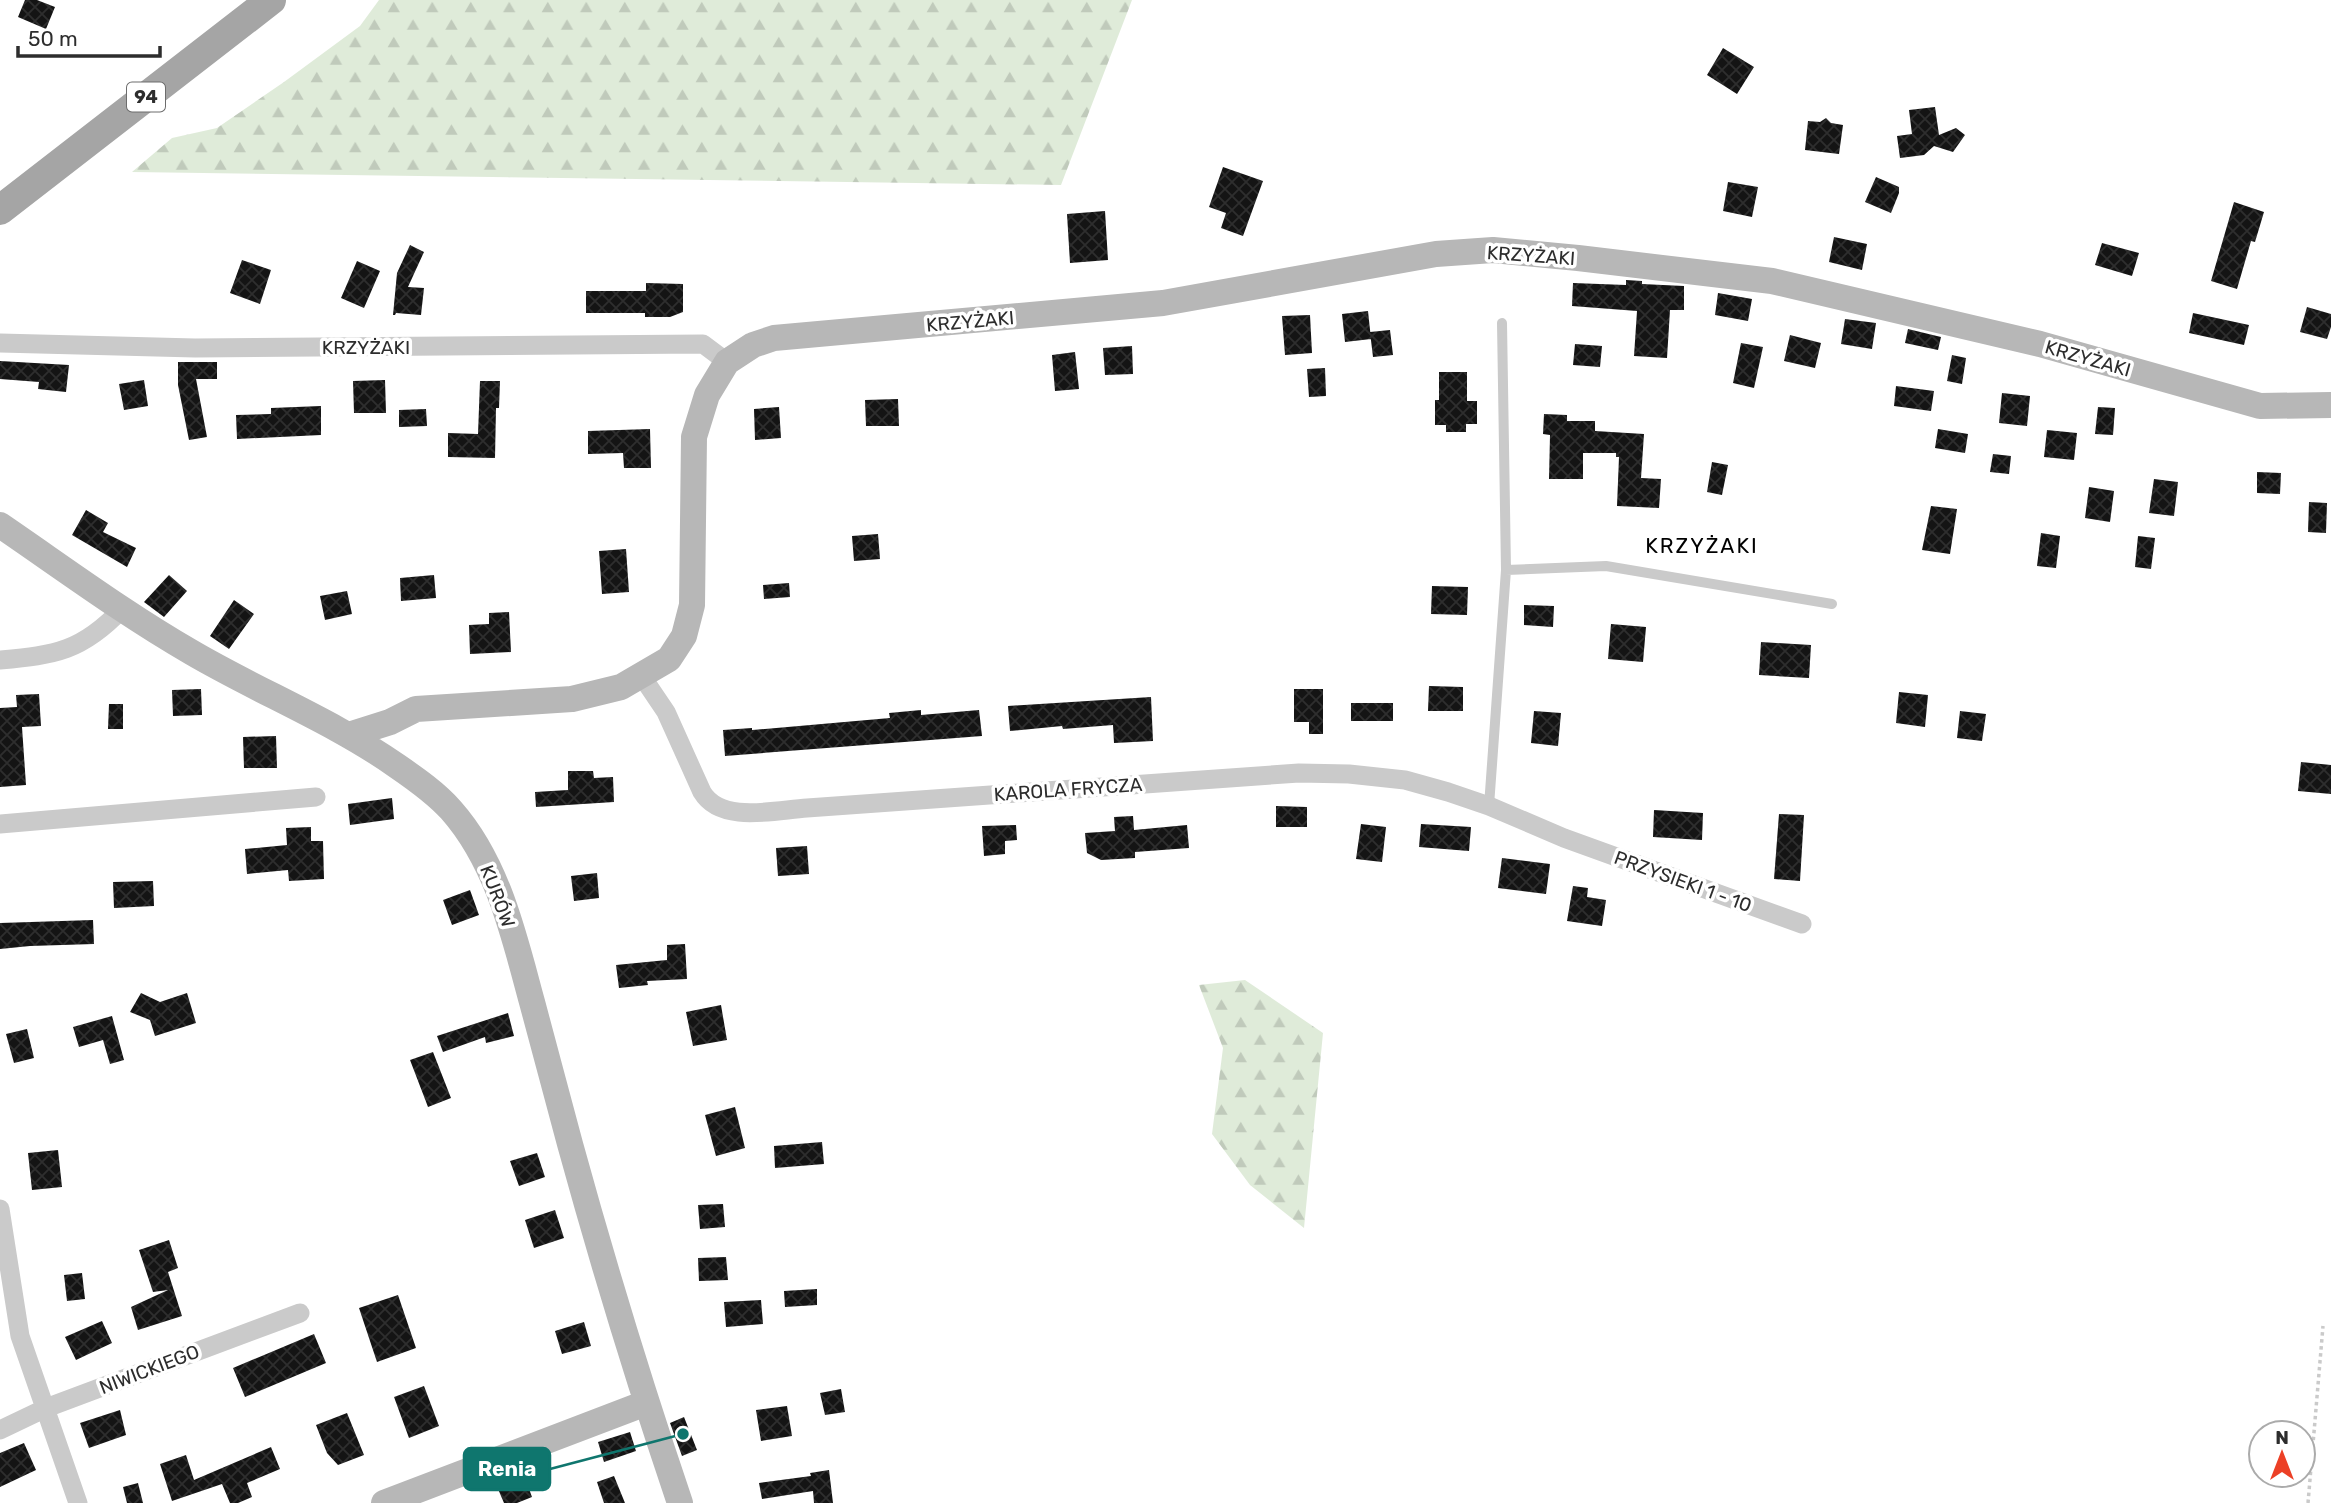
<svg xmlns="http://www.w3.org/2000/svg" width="2331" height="1503" viewBox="0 0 2331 1503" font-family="Rubik,sans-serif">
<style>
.forest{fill:url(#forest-firs)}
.building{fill:url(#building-cross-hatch)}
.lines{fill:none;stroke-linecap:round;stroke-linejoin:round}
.path{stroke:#cacaca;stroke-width:3.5;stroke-dasharray:3.5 3.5;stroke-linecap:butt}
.lane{stroke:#cacaca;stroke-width:10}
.street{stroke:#cacaca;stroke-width:19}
.secondary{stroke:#b7b7b7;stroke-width:26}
.primary{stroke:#a5a5a5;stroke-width:30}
.labels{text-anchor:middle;stroke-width:7;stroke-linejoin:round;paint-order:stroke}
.shield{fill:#fff;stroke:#6c6c6c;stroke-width:2}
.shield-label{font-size:18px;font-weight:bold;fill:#2d2d2d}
.street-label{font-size:19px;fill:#2d2d2d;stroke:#fff}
.neighbourhood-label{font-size:21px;letter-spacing:2px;fill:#000;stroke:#fff}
.leader{fill:none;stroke:#0f766e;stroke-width:2.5}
.callout-dot{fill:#0f766e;stroke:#fff;stroke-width:2.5}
.callout{fill:#0f766e;stroke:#0f766e;stroke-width:2.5}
.callout-label{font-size:21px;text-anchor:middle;font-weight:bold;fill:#fff}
</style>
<defs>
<pattern id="forest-firs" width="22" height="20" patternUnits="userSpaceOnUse" patternTransform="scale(1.75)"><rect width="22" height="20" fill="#dfebd9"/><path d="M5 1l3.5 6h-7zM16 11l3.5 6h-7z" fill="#c0cabb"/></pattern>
<pattern id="building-cross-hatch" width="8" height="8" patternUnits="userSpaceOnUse" patternTransform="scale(1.75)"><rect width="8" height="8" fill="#141414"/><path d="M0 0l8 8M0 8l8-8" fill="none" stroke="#2e2e2e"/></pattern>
</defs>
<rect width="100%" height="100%" fill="#fff"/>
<!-- forest -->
<path class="forest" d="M379,0H1132L1061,185L132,172L172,138L217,128L284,82L360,26Z
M1245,980L1323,1033L1304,1228L1250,1185L1212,1134L1223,1048L1199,985Z"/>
<!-- building -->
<path class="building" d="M25,0H37L55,7L46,29L18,17Z
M1723,48L1754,67L1737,94L1707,75Z
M1935,107L1939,135L1956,128L1965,135L1953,152L1934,146L1924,155L1900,158L1897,136L1912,134L1909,110Z
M1826,118L1831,123L1843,125L1839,154L1805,150L1808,121L1820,122Z
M1223,167L1263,181L1243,236L1221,228L1226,213L1209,207Z
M1876,177L1899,187V193L1891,213L1865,202Z
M1728,182L1758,187L1752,217L1723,211Z
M2234,202L2264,212L2255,242L2251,241L2237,289L2211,281Z
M1105,211L1108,260L1070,263L1067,214Z
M1834,237L1867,244L1862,270L1829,262Z
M2102,243L2139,253L2132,276L2095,265Z
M410,245L424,252L408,287L424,288L421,315L396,313L395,315H393L397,273Z
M242,260L271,270L260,304L230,293Z
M357,261L380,271L364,308L341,298Z
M1626,280L1642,281V284L1684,286V310H1670L1667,358L1634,356L1637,311L1572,306L1573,283L1626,285Z
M646,283L683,284V312L670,317H645V313H586V291H646Z
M1718,293L1752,299L1748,321L1715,315Z
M2307,307L2331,314V327L2327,339L2300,332Z
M1368,311L1371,339L1345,342L1342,314Z
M2193,313L2249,325L2244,345L2189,333Z
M1310,315L1312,353L1285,355L1282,316Z
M1845,319L1876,323L1872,349L1841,344Z
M1908,329L1941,337L1938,350L1905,343Z
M1390,330L1393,355L1373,357L1370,332Z
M1790,335L1821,343L1815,368L1784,361Z
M1741,343L1763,347L1754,388L1733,383Z
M1575,344L1602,346L1600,367L1573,365Z
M1132,346L1133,374L1105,375L1103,348Z
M1075,352L1079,389L1055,391L1052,355Z
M1952,355L1966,358L1962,384L1947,381Z
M0,361L69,365L66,392L38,389L39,382L0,379Z
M178,362H217V379H196L207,437L189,440L178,385Z
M1325,368L1326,396L1309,397L1307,369Z
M1439,372H1467V401H1477V424H1466V432H1446V425H1435V400H1439Z
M144,380L148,406L124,410L119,384Z
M385,380L386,413H354L353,381Z
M480,381H500L499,408H496L495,458L448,457V433L478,434Z
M1896,386L1934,391L1931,411L1894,406Z
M2002,393L2030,396L2027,426L1999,423Z
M898,399L899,426H866L865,400Z
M321,406V435L237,439L236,415L271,414V408Z
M779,407L781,438L755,440L754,409Z
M2098,407L2115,408L2113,435L2095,434Z
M426,409L427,426L399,427V410Z
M1544,414L1567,415V421H1595V431L1644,434L1641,478L1661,479L1659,508L1617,506L1619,457H1616V453H1583V479H1549L1550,435L1543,434Z
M650,429L651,468H624L623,453L588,454V431Z
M1938,429L1968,434L1965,453L1935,448Z
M2047,430L2077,433L2074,460L2044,457Z
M1993,454L2011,456L2009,474L1990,472Z
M1712,462L1728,465L1722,495L1707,492Z
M2257,472L2281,473L2280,494L2257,493Z
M2154,479L2178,482L2174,516L2149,513Z
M2089,487L2114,491L2110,522L2085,518Z
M2309,502L2327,503L2326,533L2308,532Z
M1931,506L1957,509L1950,554L1922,550Z
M86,510L108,523L103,532L136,548L127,567L72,535Z
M2041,533L2060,536L2056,568L2037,566Z
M878,534L880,559L854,561L852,536Z
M2138,536L2155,538L2151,569L2135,567Z
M626,549L629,592L602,594L599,551Z
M169,575L187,591L164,617L144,602Z
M434,575L436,598L401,601L400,578Z
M789,583L790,597L764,599L763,585Z
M1432,586L1468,587L1467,615L1431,614Z
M347,591L352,614L325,620L320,596Z
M234,600L254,614L229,649L210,636Z
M1524,605L1554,606L1553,627L1524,625Z
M509,612L511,652L470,654L469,625L489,624V613Z
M1611,624L1646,627L1643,662L1608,659Z
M1761,642L1811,645L1809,678L1759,675Z
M1429,686L1463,687V711H1428Z
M201,689L202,715L173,716L172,690Z
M1294,689H1323V734H1309V722H1294Z
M1899,692L1928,695L1925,727L1896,723Z
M39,694L41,726L22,727L26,785L0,787V708L17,707L16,695Z
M1151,697L1153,741L1114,743L1113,725L1063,729L1062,726L1010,731L1008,706Z
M1351,703H1393V721H1351Z
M109,704H123V729H108Z
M921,710V715L979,710L982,736L725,756L723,730L752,728V730L890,718L889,713Z
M1534,711L1561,713L1558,746L1531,743Z
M1960,711L1986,714L1982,741L1957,738Z
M276,736L277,768H244L243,737Z
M2301,762L2331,765V794L2298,791Z
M568,771H593L594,778L613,777L614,802L536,807L535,792L568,790Z
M392,798L394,819L350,825L348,804Z
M1276,806L1307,807V827H1276Z
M1654,810L1703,813L1702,840L1653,837Z
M1779,814L1804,815L1800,881L1774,879Z
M1133,816L1134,830L1187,825L1189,848L1135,852V858L1101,860L1087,853L1085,833L1115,831L1114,817Z
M1361,824L1386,827L1382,862L1356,859Z
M1421,824L1471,827L1469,851L1419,847Z
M1016,825L1017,840L1005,841V854L984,856L982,826Z
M311,827V841H323L324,879L289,881L288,870L247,874L245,849L287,845L286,828Z
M807,846L809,874L778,876L776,848Z
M1502,858L1550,864L1546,894L1498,888Z
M597,873L599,898L574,901L571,876Z
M153,881L154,906L114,908L113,882Z
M1573,886L1588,888L1587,897L1606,900L1602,926L1567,921Z
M470,890L479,915L452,925L443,900Z
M93,920L94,944L30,946L0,949V923Z
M685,944L687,979L647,981L648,985L619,988L616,965L667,960V945Z
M141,993L160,1002L187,993L196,1023L155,1036L150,1020L130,1012Z
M721,1005L727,1040L693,1046L686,1012Z
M508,1013L514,1036L486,1043L485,1037L443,1052L437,1036Z
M112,1016L124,1060L110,1064L103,1040L79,1047L73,1027Z
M27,1029L34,1058L14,1063L6,1034Z
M433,1052L451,1098L428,1107L410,1060Z
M735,1107L745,1148L716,1156L705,1115Z
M822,1142L824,1164L775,1168L774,1146Z
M58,1150L62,1187L32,1190L28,1153Z
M537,1153L545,1177L519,1186L510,1161Z
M723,1204L725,1227L700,1229L698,1205Z
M555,1210L564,1238L534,1248L525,1220Z
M169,1240L178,1268L168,1272L182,1316L138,1330L131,1307L168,1290L153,1292L139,1250Z
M726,1257L728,1280L699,1281L698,1258Z
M82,1273L85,1299L67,1301L64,1275Z
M817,1289V1305L785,1307L784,1291Z
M398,1295L416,1348L377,1362L359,1308Z
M761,1300L763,1324L726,1327L724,1302Z
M102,1321L112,1343L76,1360L65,1337Z
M584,1322L591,1346L562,1354L555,1331Z
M314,1334L326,1363L245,1397L233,1368Z
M424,1386L439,1426L409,1438L394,1397Z
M841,1389L845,1412L825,1415L820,1393Z
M787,1406L792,1436L761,1441L756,1410Z
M120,1410L126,1435L89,1448L80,1423Z
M347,1413L364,1455L338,1465L327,1453L316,1425Z
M684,1417L697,1450L682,1456L670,1423Z
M630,1432L636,1451L604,1462L598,1442Z
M24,1443L36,1470L0,1487V1453Z
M271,1447L280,1469L247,1483L252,1497L238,1503H230L222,1484L172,1501L160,1464L186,1455L194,1480Z
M829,1470L833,1503H814L813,1491L762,1499L759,1483L811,1476L810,1473Z
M614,1476L625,1503H604L597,1482Z
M525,1478L532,1497L517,1503H504L498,1489Z
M138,1483L143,1503H127L123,1487Z"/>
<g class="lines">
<!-- path -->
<path class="path" d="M2308,1503L2323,1326"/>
<!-- lane -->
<path class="lane" d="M1506,570L1606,566L1832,604
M1489,806L1506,570L1502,323"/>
<!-- street -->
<path class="street" d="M0,343L195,348L703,344L727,362
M0,660C56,655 82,651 122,609
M641,675L666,712L702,792C721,824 775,810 807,808L1299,773L1349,774L1405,780L1448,792L1489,806L1564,838L1802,924
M0,824L316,797
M0,1209L20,1336L78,1503
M0,1430L46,1408L300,1313"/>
<!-- secondary -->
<path class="secondary" d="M0,525C63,568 125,614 191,652C259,692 333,721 397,766C416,779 436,793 451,810C498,863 514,936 532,1002C545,1049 557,1097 570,1144C603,1264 640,1385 680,1503
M349,735L390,722L416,709L572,699L621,687L669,659L684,636L692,605L694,437L707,395L727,362L753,345L774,338L1163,303L1436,254L1493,250L1578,258L1772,281L2040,344L2260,406L2331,405
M384,1503L646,1403"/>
<!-- primary -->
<path class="primary" d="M0,210L271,0"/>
</g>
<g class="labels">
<!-- shield labels -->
<rect class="shield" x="127" y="82.5" width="38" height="29" rx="5"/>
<g class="shield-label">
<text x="146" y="103">94</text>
</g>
<!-- street labels -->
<g class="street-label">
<text transform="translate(1531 255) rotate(4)" y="7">KRZYŻAKI</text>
<text transform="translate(970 321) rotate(-5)" y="7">KRZYŻAKI</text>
<text x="366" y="354">KRZYŻAKI</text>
<text transform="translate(2088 358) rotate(16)" y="7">KRZYŻAKI</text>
<text transform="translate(1068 789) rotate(-4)" y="7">KAROLA FRYCZA</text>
<text transform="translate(1683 881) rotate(20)" y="7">PRZYSIEKI 1 - 10</text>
<text transform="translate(498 896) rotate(69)" y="7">KURÓW</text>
<text transform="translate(149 1369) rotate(-21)" y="7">NIWICKIEGO</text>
</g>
<!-- neighbourhood labels -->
<g class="neighbourhood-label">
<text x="1702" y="553">KRZYŻAKI</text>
</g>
</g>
<!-- callouts -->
<path class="leader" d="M683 1434L550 1469"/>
<circle class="callout-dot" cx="683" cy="1434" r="7"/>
<rect class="callout" x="464" y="1448" width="86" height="42" rx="7"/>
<g class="callout-label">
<text x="507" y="1476">Renia</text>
</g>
<!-- north arrow -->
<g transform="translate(2282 1454)"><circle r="33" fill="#ffffff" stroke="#ababab" stroke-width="2"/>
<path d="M0-5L12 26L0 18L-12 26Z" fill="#ec4026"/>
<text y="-10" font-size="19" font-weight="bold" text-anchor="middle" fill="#2d2d2d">N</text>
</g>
<!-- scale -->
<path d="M18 46v10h142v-10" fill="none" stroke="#2d2d2d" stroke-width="3.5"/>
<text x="28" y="46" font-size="21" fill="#2d2d2d" stroke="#ffffff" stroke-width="5" paint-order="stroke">50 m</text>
</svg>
